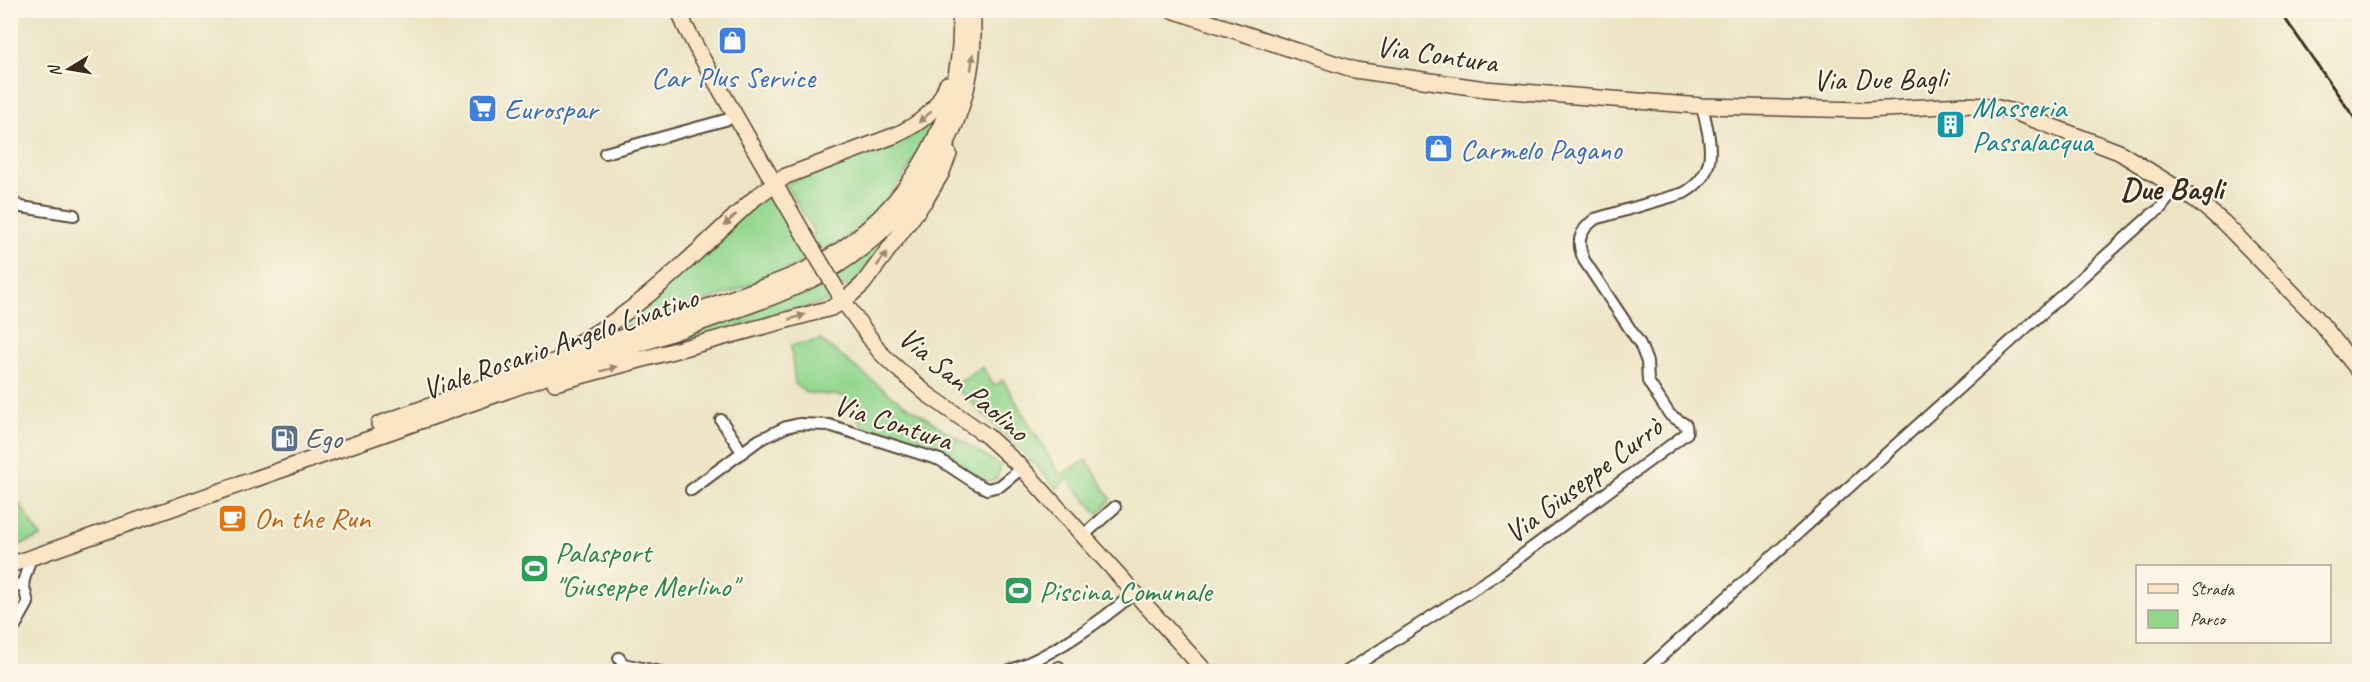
<svg xmlns="http://www.w3.org/2000/svg" width="2370" height="682" viewBox="0 0 2370 682" font-family="Caveat,sans-serif">
<style>
.green{fill:#93d78f;stroke:#678056;stroke-width:1.5}
.lines{fill:none;stroke-linecap:round;stroke-linejoin:round}
.street-casing{stroke:#564637;stroke-width:14}
.secondary-casing{stroke:#564637;stroke-width:18}
.street{stroke:#fff;stroke-width:10}
.secondary{stroke:#fce5c4;stroke-width:15}
.rail{stroke:#3b2a1e;stroke-width:3}
.secondary-bridge-casing{stroke:#564637;stroke-width:18;stroke-linecap:butt}
.secondary-bridge{stroke:#fce5c4;stroke-width:15}
.oneway{fill:#9c8871}
.labels{text-anchor:middle;stroke-width:4.5;stroke-linejoin:round;paint-order:stroke}
.street-label{font-size:30px;fill:#3b2a1e;stroke:#fcf5e5}
.shop-label{font-size:30px;fill:#366cbe;stroke:#fcf5e5;text-anchor:start}
.culture-label{font-size:30px;fill:#0d838f;stroke:#fcf5e5;text-anchor:start}
.service-label{font-size:30px;fill:#4e5e75;stroke:#fcf5e5;text-anchor:start}
.food-label{font-size:30px;fill:#c56008;stroke:#fcf5e5;text-anchor:start}
.leisure-label{font-size:30px;fill:#27864d;stroke:#fcf5e5;text-anchor:start}
.neighbourhood-label{font-size:32px;font-weight:bold;fill:#3b2a1e;stroke:#fcf5e5}
</style>
<rect width="100%" height="100%" fill="#fcf5e5"/>
<filter id="ink" filterUnits="userSpaceOnUse"><feTurbulence type="fractalNoise" baseFrequency=".0167" numOctaves="2"/><feDisplacementMap in="SourceGraphic" scale="12" xChannelSelector="R" yChannelSelector="G"/><feConvolveMatrix kernelMatrix="1 2 1 2 8 2 1 2 1" color-interpolation-filters="sRGB"/></filter>
<filter id="wash" filterUnits="userSpaceOnUse"><feTurbulence type="fractalNoise" baseFrequency=".008" numOctaves="4" result="noise"/><feDisplacementMap in="SourceGraphic" scale="24" xChannelSelector="R" yChannelSelector="G"/><feGaussianBlur stdDeviation="1.35" result="paint"/><feColorMatrix in="noise" values="0 0 0 0 0 0 0 0 0 0 0 0 0 0 0 0 0 1.4 0 .05"/><feComposite in="paint" operator="in"/></filter>
<g filter="url(#wash)">
<rect width="100%" height="100%" fill="#ece4c4"/>
<!-- green -->
<path class="green" d="M936,118C922,148 907,175 886,200C846,248 788,270 732,292C685,309 637,325 590,342L757,203L769,196L774,198L797,241L801,243L814,235V231L785,184L910,136Z
M929,188L850,289L845,285L829,295V301L602,365L807,289Z
M821,340L892,396L1001,466L997,478L990,482L982,481L941,450L863,427L845,396L807,393L795,384L791,345Z
M982,367L994,386L1003,380L1060,475L1087,460L1111,499L1098,514L1068,479L1057,489L1017,446L954,386Z
M10,490L41,537L11,548H10Z"/>
</g>
<g filter="url(#ink)">
<g class="lines">
<defs>
<path id="street" d="M605,153L736,117
M10,201L21,207L74,215
M721,420L742,452
M691,490L759,440L786,427L799,424L829,425L940,460L975,483L987,489L1000,486L1022,468
M1083,536L1115,507
M10,588L23,583
M10,635L28,603L23,583L31,557
M619,658L623,664L661,672
M1059,667L1060,672
M1005,672C1049,658 1099,623 1134,593
M1346,672L1494,576L1687,433L1686,425L1670,415L1651,386L1648,381L1647,362L1640,344L1584,260C1576,242 1579,231 1595,219L1684,193C1721,172 1710,140 1702,106
M1644,672L2151,215L2160,209L2177,187"/>
<path id="secondary" d="M679,10L685,26L702,58L806,238
M1172,10L1355,70L1485,89L1702,106L1865,110L1965,105L1990,106L2014,112L2119,152L2196,200L2223,222L2314,315L2360,372
M839,295L880,352L891,363L927,394L987,436L1022,468L1206,672
M563,350C635,318 697,250 756,197L786,176L896,135C921,123 938,110 947,84
M555,383L831,308L843,302L863,284L926,199L941,174L949,154
M379,424L769,285C787,278 806,271 823,261C910,210 967,112 960,10
M10,565L697,324C741,308 787,294 828,271C918,219 982,116 972,10"/>
</defs>
<!-- street casing -->
<use href="#street" class="street-casing"/>
<!-- secondary casing -->
<use href="#secondary" class="secondary-casing"/>
<!-- street -->
<use href="#street" class="street"/>
<!-- secondary -->
<use href="#secondary" class="secondary"/>
<!-- rail -->
<path class="rail" d="M2279,10L2360,126"/>
<defs>
<path id="secondary-bridge" d="M806,238L837,290"/>
</defs>
<!-- secondary-bridge casing -->
<use href="#secondary-bridge" class="secondary-bridge-casing"/>
<!-- secondary-bridge -->
<use href="#secondary-bridge" class="secondary-bridge"/>
</g>
<!-- one-way arrows -->
<defs><path id="oneway-solid" d="M-6-.8H1V-3.2L6.5 0L1 3.2V.8H-6Z" transform="scale(1.5)"/></defs>
<g class="oneway">
<use href="#oneway-solid" transform="translate(972 62) rotate(-83)"/>
<use href="#oneway-solid" transform="translate(925 117) rotate(139)"/>
<use href="#oneway-solid" transform="translate(730 220) rotate(138)"/>
<use href="#oneway-solid" transform="translate(882 259) rotate(-54)"/>
<use href="#oneway-solid" transform="translate(797 317) rotate(-16)"/>
<use href="#oneway-solid" transform="translate(609 369) rotate(-15)"/>
</g>
</g>
<!-- icons -->
<defs>
<symbol id="shop-square" viewBox="-11 -11 22 22"><rect x="-9" y="-9" width="18" height="18" rx="4" fill="#3f7fe0" stroke="#fcf5e5"/><path d="M-5-2.5h2.3a2.7 3.5 0 0 1 5.4 0H5L5.5 6h-11ZM-1.5-2.5h3a1.5 2.3 0 0 0-3 0Z" fill="#fff"/></symbol>
<symbol id="supermarket-square" viewBox="-11 -11 22 22"><rect x="-9" y="-9" width="18" height="18" rx="4" fill="#3f7fe0" stroke="#fcf5e5"/><path d="M-6-5.5h2.5l.6 2H6L4.5 2H-2.5L-4.4-4H-6ZM-1.5 3.2a1.3 1.3 0 1 0 .1 0ZM3 3.2a1.3 1.3 0 1 0 .1 0Z" fill="#fff"/></symbol>
<symbol id="building-square" viewBox="-11 -11 22 22"><rect x="-9" y="-9" width="18" height="18" rx="4" fill="#0f9aa8" stroke="#fcf5e5"/><path d="M-4-6H4V6H1V3H-1V6H-4ZM-2.5-4.3h1.7v1.8h-1.7ZM.8-4.3h1.7v1.8H.8ZM-2.5-1h1.7V.8h-1.7ZM.8-1h1.7V.8H.8Z" fill="#fff"/></symbol>
<symbol id="fuel-square" viewBox="-11 -11 22 22"><rect x="-9" y="-9" width="18" height="18" rx="4" fill="#5c6f8a" stroke="#fcf5e5"/><path d="M-5.5-6h7V0h2V4h1.3V-2.5L3-4.5l.8-.8L6-3V5H2.5V1h-1V6h-7ZM-4.2-4.7v3.2H.2V-4.7Z" fill="#fff"/></symbol>
<symbol id="cafe-square" viewBox="-11 -11 22 22"><rect x="-9" y="-9" width="18" height="18" rx="4" fill="#e8710a" stroke="#fcf5e5"/><path d="M-5.5-4.5H6V0H3Q3 3.5 0 3.5H-2.5Q-5.5 3.5-5.5 0ZM3-3.2v2h1.7v-2ZM-6 4.5H4V6H-6Z" fill="#fff"/></symbol>
<symbol id="stadium-square" viewBox="-11 -11 22 22"><rect x="-9" y="-9" width="18" height="18" rx="4" fill="#2e9e5b" stroke="#fcf5e5"/><path d="M0-5a6.5 5 0 1 0 0 10a6.5 5 0 1 0 0-10ZM-3.5-1.8h7v3.6h-7Z" fill="#fff"/></symbol>
</defs>
<g fill-rule="evenodd">
<use href="#shop-square" x="716" y="24" width="33" height="33"/>
<use href="#supermarket-square" x="466" y="92" width="33" height="33"/>
<use href="#building-square" x="1934" y="108" width="33" height="33"/>
<use href="#shop-square" x="1422" y="132" width="33" height="33"/>
<use href="#fuel-square" x="268" y="422" width="33" height="33"/>
<use href="#cafe-square" x="216" y="502" width="33" height="33"/>
<use href="#stadium-square" x="518" y="552" width="33" height="33"/>
<use href="#stadium-square" x="1002" y="574" width="33" height="33"/>
</g>
<g class="labels">
<!-- street labels -->
<g class="street-label">
<text transform="translate(1437 54) rotate(8)" y="10">Via Contura</text>
<text transform="translate(1880 79) rotate(-1)" y="10">Via Due Bagli</text>
<text transform="translate(560 343) rotate(-19)" y="10">Viale Rosario Angelo Livatino</text>
<text transform="translate(964 384) rotate(40)" y="10">Via San Paolino</text>
<text transform="translate(893 422) rotate(18)" y="10">Via Contura</text>
<text transform="translate(1583 480) rotate(-37)" y="10">Via Giuseppe Currò</text>
</g>
<!-- shop labels -->
<g class="shop-label">
<text x="733" y="87" text-anchor="middle">Car Plus Service</text>
<text x="504" y="119">Eurospar</text>
<text x="1460" y="159">Carmelo Pagano</text>
</g>
<!-- culture labels -->
<g class="culture-label">
<text x="1972" y="117">Masseria<tspan x="1972" dy="34">Passalacqua</tspan></text>
</g>
<!-- service labels -->
<g class="service-label">
<text x="305" y="448">Ego</text>
</g>
<!-- food labels -->
<g class="food-label">
<text x="254" y="528">On the Run</text>
</g>
<!-- leisure labels -->
<g class="leisure-label">
<text x="555" y="562">Palasport<tspan x="555" dy="34">"Giuseppe Merlino"</tspan></text>
<text x="1039" y="601">Piscina Comunale</text>
</g>
<!-- neighbourhood labels -->
<g class="neighbourhood-label">
<text x="2172" y="199">Due Bagli</text>
</g>
</g>
<!-- margin -->
<rect width="2370" height="682" fill="none" stroke="#fcf5e5" stroke-width="36"/>
<!-- legend -->
<rect x="2136" y="565" width="195" height="78" fill="#fcf5e5" stroke="#afa495" stroke-width="1.5"/>
<rect x="2148" y="584" width="30" height="9" fill="#fce5c4" stroke="#afa495" stroke-width="1.5"/>
<text x="2190" y="595" font-size="18" fill="#3b2a1e">Strada</text>
<rect x="2148" y="610" width="30" height="18" fill="#93d78f" stroke="#afa495" stroke-width="1.5"/>
<text x="2190" y="625" font-size="18" fill="#3b2a1e">Parco</text>
<!-- north arrow -->
<g transform="translate(69 69) rotate(259)" stroke="#fcf5e5" stroke-width="4.5" paint-order="stroke">
<path d="M0-4.5L10 22L0 15L-10 22Z" fill="#3b2a1e"/>
<text y="-9" font-size="16" font-weight="bold" text-anchor="middle" fill="#3b2a1e">N</text>
</g>
</svg>
